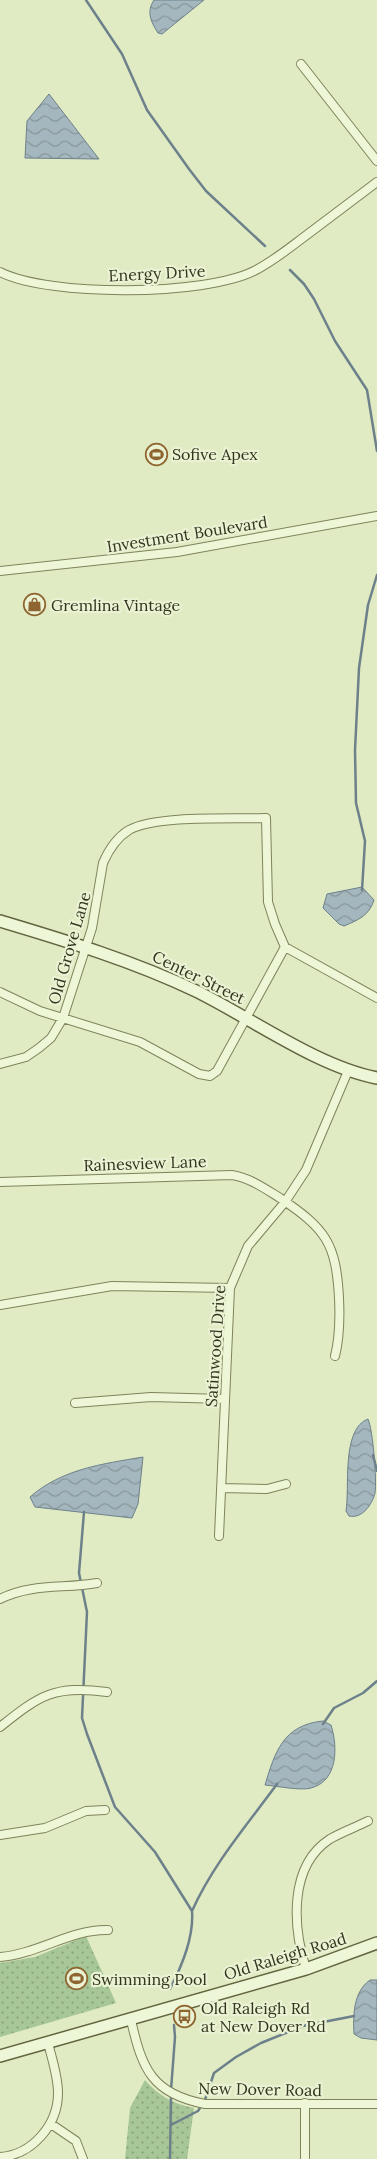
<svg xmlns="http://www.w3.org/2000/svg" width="377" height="2159" viewBox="0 0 377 2159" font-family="Lora,serif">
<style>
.grass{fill:url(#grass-dots)}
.water{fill:url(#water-waves);stroke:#6d818b}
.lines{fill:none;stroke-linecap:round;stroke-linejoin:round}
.stream{stroke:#6d818b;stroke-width:2.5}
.street-casing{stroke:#7f835b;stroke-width:10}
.secondary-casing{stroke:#62653f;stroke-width:14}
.street{stroke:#edf6d6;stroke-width:8}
.secondary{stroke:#edf6d6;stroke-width:11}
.labels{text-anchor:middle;stroke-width:4.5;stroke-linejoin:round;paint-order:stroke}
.street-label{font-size:16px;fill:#33341e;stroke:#e9f2d2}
.poi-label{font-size:16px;fill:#33341e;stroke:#e9f2d2;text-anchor:start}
</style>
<defs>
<pattern id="grass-dots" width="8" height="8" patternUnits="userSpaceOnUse" patternTransform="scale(1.25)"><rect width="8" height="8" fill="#a7c798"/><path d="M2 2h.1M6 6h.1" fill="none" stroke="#89a27b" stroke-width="1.8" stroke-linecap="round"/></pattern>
<pattern id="water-waves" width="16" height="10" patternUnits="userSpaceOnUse" patternTransform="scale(1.25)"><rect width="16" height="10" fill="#a5b7be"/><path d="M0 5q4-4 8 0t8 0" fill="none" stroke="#87969a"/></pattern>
</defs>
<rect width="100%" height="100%" fill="#e0eac3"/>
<!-- grass -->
<path class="grass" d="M86,1936L116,2003L0,2037V1963L35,1957Z
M145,2080C159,2096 173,2104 194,2108L187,2159H125L130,2108Z"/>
<!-- water -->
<path class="water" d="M154,0H204L162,34L158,33C151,22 146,12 154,0Z
M49,94L99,159L25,158L27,121Z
M362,887L374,900C369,916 358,920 344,926L339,924L323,908L327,894Z
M368,1419C373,1430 377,1481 375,1493C372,1505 362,1519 349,1516L346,1511C350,1488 341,1429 368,1419Z
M143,1457L138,1504L132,1518L35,1507L30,1497C62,1469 102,1464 143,1457Z
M323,1721L331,1725C338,1747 338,1781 311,1788C301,1791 277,1786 265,1785C275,1752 283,1725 323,1721Z
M370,1980H377V2040L361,2038L354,2034C353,2016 353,1992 370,1980Z"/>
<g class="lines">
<!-- stream -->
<path class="stream" d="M86,0L122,54L147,110L189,169L206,191L265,246
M290,270L304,284L314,299L335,341L367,390L377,451
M362,890L365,841L356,803L355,750L359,668L368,605L377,575
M373,1455L377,1471
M84,1512L79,1573L87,1612L82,1718L87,1734L115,1807L155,1852L192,1911C194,1936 182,1966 170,1989
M323,1724L334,1708L363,1693L377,1681
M192,1911C213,1864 247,1825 277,1784
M171,2090L175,2037L174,2025
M171,2125L198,2111L205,2100L214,2073L236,2057L261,2043L303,2026L354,2016
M170,2159L171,2096"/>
<defs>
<path id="street" d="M301,64L377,161
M0,272C50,297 204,296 254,271C272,262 288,249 304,237C328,219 353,200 377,182
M0,571L177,552L377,516
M0,992L40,1011L140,1042L199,1074L210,1076L217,1071L285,947
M0,1064L26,1057L39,1048L51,1038L63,1018L92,928L103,863C109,849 116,838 129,830C156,815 232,819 266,818L268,902L275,924L285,947L377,998
M0,1182L232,1175C250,1178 264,1188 280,1198C326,1229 336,1243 339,1298C340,1318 340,1336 335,1356
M0,1305L112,1286L230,1288
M75,1403L151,1397L225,1399
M221,1488L267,1489L286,1484
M219,1536L230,1288L248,1246L285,1202L306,1170L348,1071
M0,1599C32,1583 64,1589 97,1583
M0,1727C40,1695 54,1685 107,1692
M0,1835L45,1828L86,1811L105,1810
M0,1957C38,1954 71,1929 108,1930
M306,1969C293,1928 288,1866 330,1839C342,1832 356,1827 368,1821
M131,2020C142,2069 152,2094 205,2104H377
M305,2103V2159
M51,2124L76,2141L83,2159
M0,2157C32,2155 58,2125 58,2093C58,2076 52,2059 48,2043"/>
<path id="secondary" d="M0,921C67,941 133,961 196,991C251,1018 318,1067 377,1078
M0,2056L306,1969L377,1943"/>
</defs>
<!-- street casing -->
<use href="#street" class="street-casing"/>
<!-- secondary casing -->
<use href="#secondary" class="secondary-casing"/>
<!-- street -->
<use href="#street" class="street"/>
<!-- secondary -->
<use href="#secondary" class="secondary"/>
</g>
<!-- icons -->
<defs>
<symbol id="stadium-ring" viewBox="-11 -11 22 22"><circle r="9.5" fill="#e9f2d2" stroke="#8e6530" stroke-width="1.5"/><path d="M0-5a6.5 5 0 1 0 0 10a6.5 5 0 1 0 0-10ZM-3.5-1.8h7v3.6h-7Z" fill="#8e6530"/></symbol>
<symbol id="shop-ring" viewBox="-11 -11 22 22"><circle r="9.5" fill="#e9f2d2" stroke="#8e6530" stroke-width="1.5"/><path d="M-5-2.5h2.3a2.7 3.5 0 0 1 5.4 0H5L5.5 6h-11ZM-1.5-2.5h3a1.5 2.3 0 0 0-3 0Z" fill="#8e6530"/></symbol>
<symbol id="bus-ring" viewBox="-11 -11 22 22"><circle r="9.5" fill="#e9f2d2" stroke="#8e6530" stroke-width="1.5"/><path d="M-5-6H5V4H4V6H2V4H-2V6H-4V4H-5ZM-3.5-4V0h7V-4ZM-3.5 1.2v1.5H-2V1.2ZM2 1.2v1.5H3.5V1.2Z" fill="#8e6530"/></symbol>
</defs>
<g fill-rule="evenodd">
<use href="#stadium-ring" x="144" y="442" width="25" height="25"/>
<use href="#shop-ring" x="22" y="592" width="25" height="25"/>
<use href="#stadium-ring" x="64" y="1966" width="25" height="25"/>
<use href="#bus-ring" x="172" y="2004" width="25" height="25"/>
</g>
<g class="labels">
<!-- street labels -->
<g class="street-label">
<text transform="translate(157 273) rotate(-3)" y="6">Energy Drive</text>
<text transform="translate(187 534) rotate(-9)" y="6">Investment Boulevard</text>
<text transform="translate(69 948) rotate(-74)" y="6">Old Grove Lane</text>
<text transform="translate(199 977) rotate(26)" y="6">Center Street</text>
<text transform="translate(145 1163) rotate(-2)" y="6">Rainesview Lane</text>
<text transform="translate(215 1346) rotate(-86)" y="6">Satinwood Drive</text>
<text transform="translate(285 1956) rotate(-17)" y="6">Old Raleigh Road</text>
<text transform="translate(260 2089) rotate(1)" y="6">New Dover Road</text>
</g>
<!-- poi labels -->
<g class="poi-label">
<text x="172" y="460">Sofive Apex</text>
<text x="51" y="611">Gremlina Vintage</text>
<text x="92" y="1985">Swimming Pool</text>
<text x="201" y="2014">Old Raleigh Rd<tspan x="201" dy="18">at New Dover Rd</tspan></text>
</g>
</g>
</svg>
